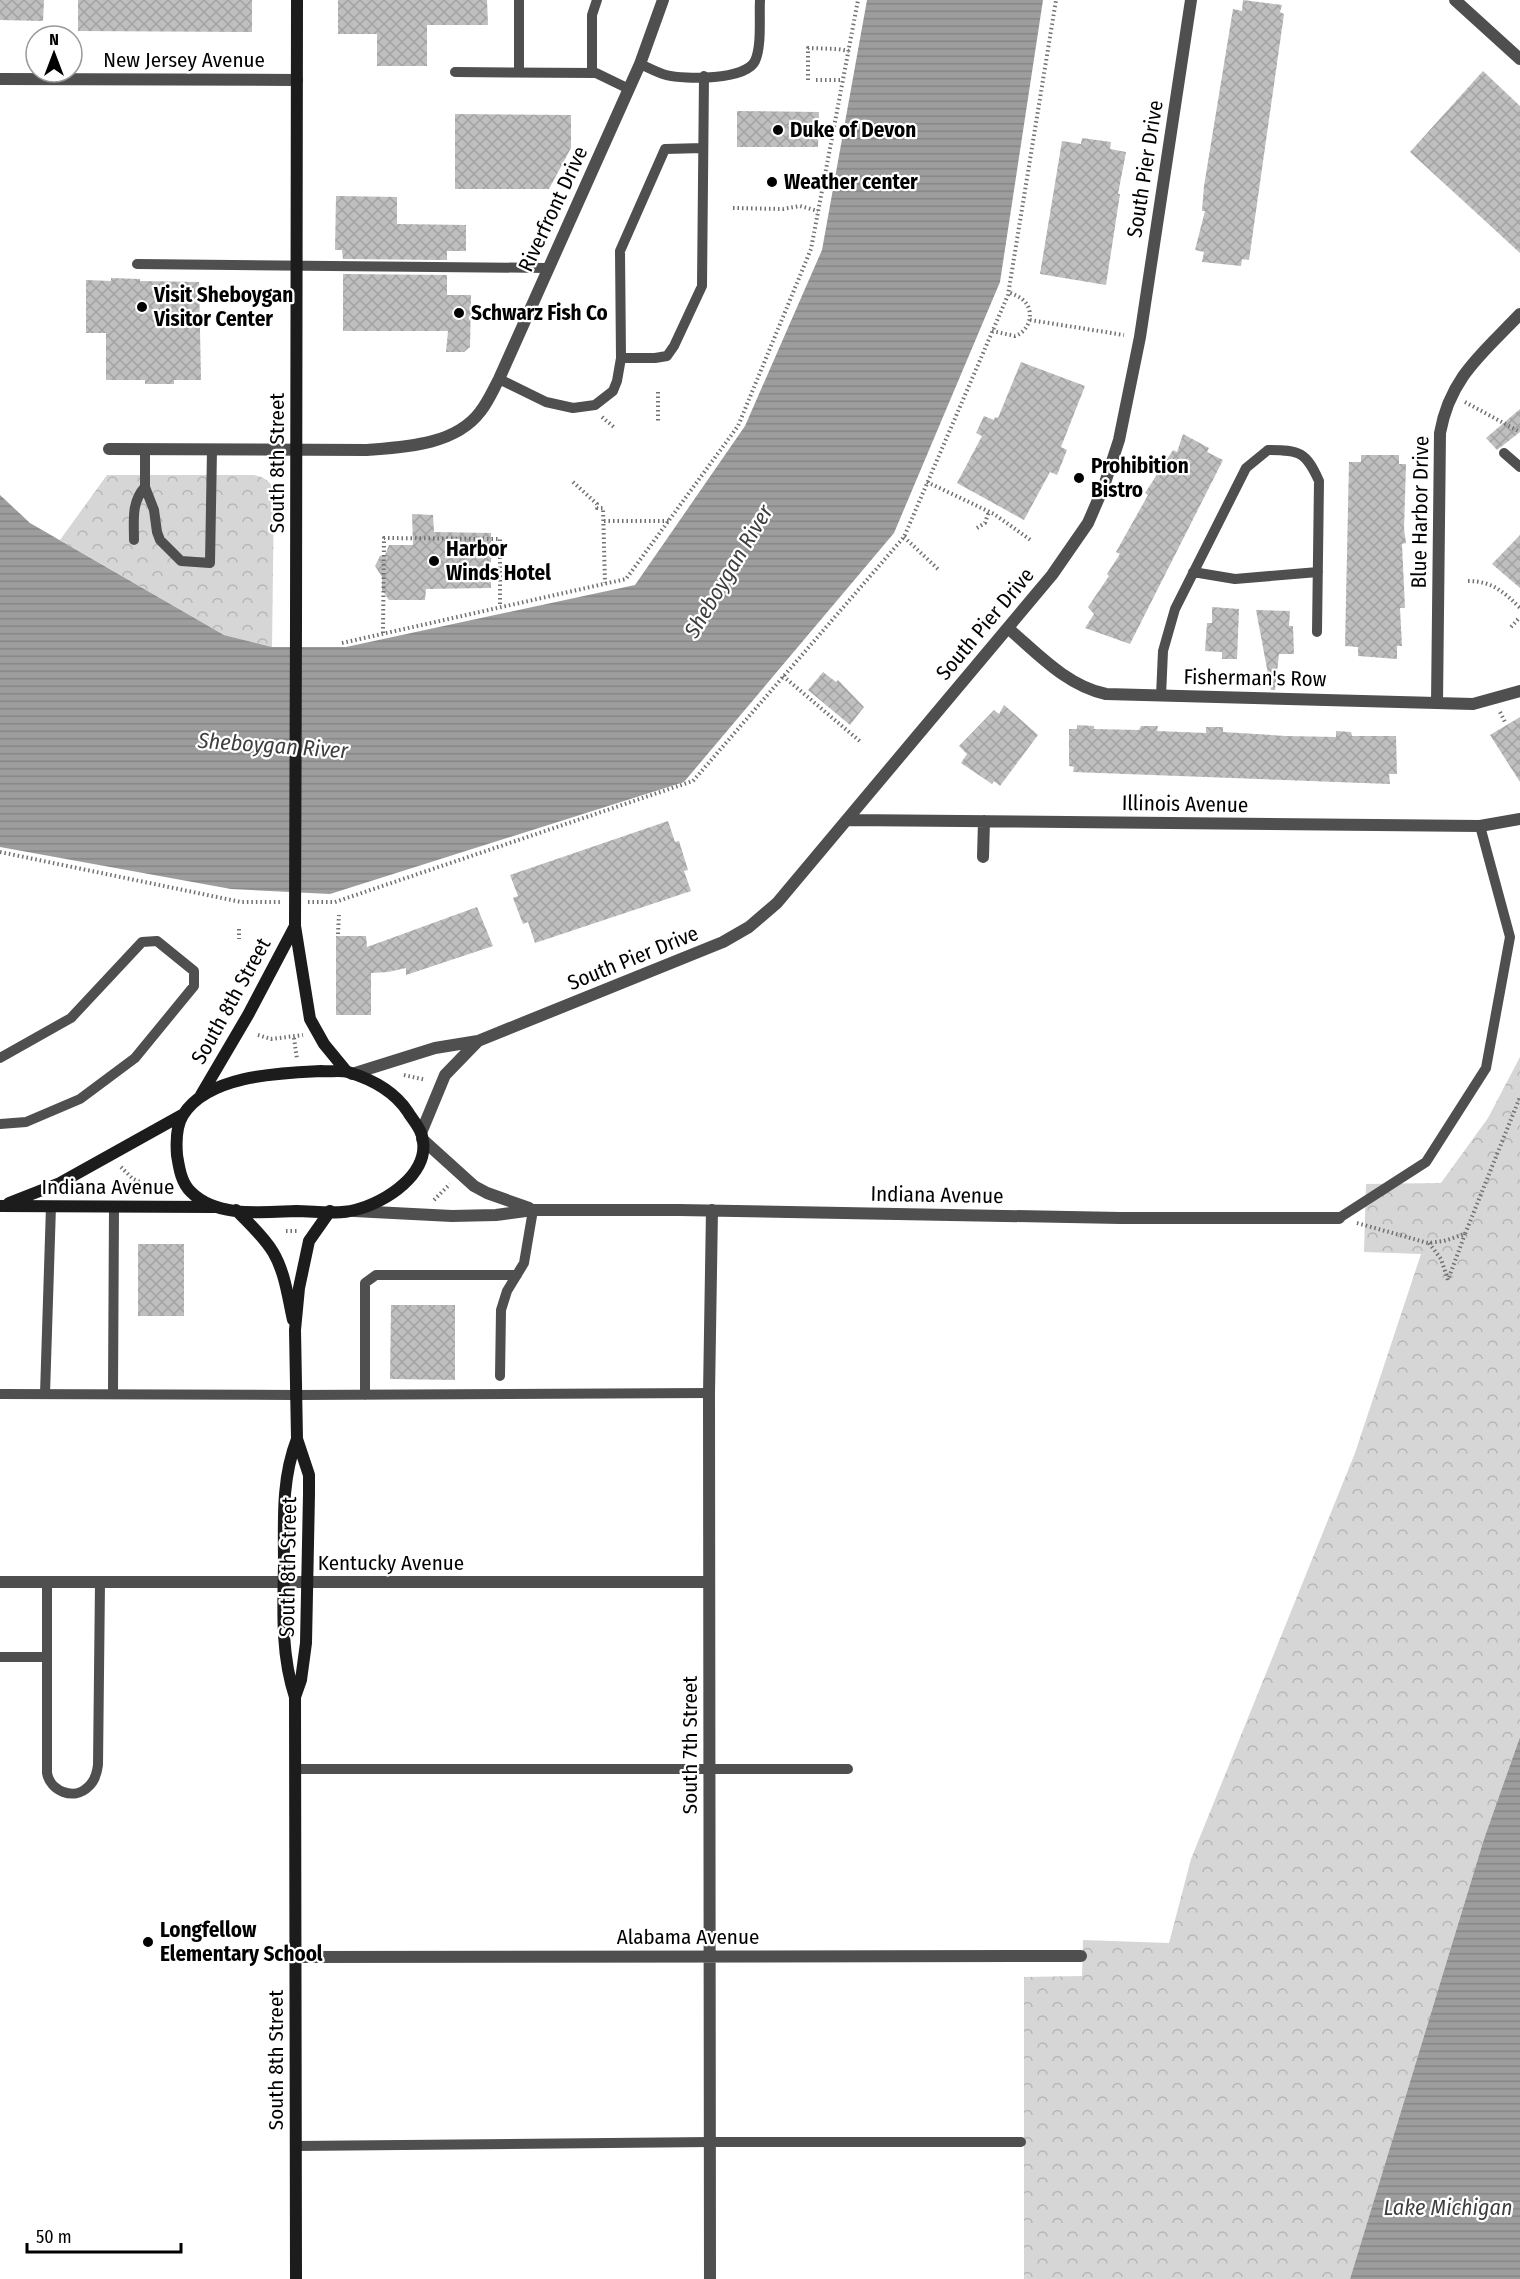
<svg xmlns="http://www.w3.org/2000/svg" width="1520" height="2279" viewBox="0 0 1520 2279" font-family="'Fira Sans Condensed',sans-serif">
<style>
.park{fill:url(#park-crowns)}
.water{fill:url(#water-rules)}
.building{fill:url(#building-cross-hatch)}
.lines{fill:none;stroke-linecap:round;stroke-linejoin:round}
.path{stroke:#717171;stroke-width:4;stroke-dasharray:1.5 3;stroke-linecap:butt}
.lane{stroke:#4f4f4f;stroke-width:10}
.street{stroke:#4f4f4f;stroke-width:12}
.secondary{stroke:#1c1c1c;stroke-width:12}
.secondary-bridge{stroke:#1c1c1c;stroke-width:12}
.poi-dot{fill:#000;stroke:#fff;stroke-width:2}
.labels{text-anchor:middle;stroke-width:4.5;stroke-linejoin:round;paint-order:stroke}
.street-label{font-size:21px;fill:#000;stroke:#fff}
.poi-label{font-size:21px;font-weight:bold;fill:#000;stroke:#fff;text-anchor:start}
.water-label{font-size:22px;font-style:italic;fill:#3e3e3e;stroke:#fff}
</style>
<defs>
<pattern id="park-crowns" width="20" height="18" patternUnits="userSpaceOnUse" patternTransform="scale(1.5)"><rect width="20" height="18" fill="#d6d6d6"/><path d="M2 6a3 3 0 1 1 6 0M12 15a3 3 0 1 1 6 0" fill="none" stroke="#b6b6b6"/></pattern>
<pattern id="water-rules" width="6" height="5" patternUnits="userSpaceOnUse" patternTransform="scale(1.5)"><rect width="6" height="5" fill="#9d9d9d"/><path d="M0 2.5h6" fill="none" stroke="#858585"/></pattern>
<pattern id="building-cross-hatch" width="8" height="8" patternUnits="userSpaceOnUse" patternTransform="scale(1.5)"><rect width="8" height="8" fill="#bfbfbf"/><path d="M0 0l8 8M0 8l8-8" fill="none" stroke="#a2a2a2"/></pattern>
</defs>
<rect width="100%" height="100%" fill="#fff"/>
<!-- park -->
<path class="park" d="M107,475H254C264,477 272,482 274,492L272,647L224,635L60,540Z
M1520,1057V1737L1484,1839L1350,2279H1024V1977L1082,1976L1083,1940L1169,1943L1191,1859L1355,1453L1421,1254L1364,1252L1366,1184L1441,1183L1488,1118Z"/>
<!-- water -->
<path class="water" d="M867,0H1043L1000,282L894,533L684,782L330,894L231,889L0,847V495L30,523L224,635L272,647H346L635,585L745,426L822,250Z
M1520,1737V2279H1350L1484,1839Z"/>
<!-- building -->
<path class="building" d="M0,0H44L43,21L0,20Z
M78,0H252V32L78,31Z
M338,0H487L488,25H427V66H377V34H338Z
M1243,0L1282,5L1280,12L1284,14L1249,260L1242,259L1241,266L1202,262L1204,252L1195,250L1205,211H1202L1204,186L1233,9L1242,11Z
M1483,71L1520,106V253L1410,152Z
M737,111L819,112L818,147H737Z
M455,114L571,115V148L549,189H455Z
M1082,138L1111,142L1110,149L1126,152L1118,194H1120L1106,285L1040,274L1062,141L1081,144Z
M336,196L397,197V224L466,225V251H447V260L343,259L342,250H335Z
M343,274L447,275V295H471L470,347L464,352H446L448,331H343Z
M111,278L140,279V281L199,282L201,380H174V384H145V380H106V333H86V280L111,281Z
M1021,362L1085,386L1061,447L1067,450L1057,475L1050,472L1024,520L957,483L982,436L976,433L984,416L994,420L995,417L998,418Z
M1520,409V432L1497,450L1486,438Z
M1183,434L1209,448L1207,452L1223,460L1130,644L1085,628L1094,614L1088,607L1109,576L1107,574L1120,554L1116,552L1148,495L1145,493L1173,450L1177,452Z
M1361,455H1399V464H1406L1404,529L1406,543L1402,544L1405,608H1400L1402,646H1397V659L1358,656V647L1345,646L1349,462H1361Z
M412,514L433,515L434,532L491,533V588L426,589L425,600H389L382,590V577L375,566L380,556L385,555L389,545H413Z
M1520,535V588L1492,564Z
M1212,607L1239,609L1237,659H1222V652L1205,651L1207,623H1212Z
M1256,610L1290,611L1289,626H1293L1294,654H1279L1275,690H1271Z
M823,672L836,682L838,680L864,707L850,725L808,690Z
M1004,705L1038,735L1000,786L994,781L992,784L961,763L967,754L959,746L994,710L999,714Z
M1520,717V782L1490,735Z
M1077,725L1094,726V729L1139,730L1141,726H1158L1157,731L1206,733V727H1223V732L1286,736L1336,737V731L1351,732L1352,736H1396L1397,774H1389L1390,784L1073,772L1074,767L1069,766V729H1077Z
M668,821L675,842L679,841L688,870L684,871L691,891L535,943L528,922L523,924L513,898L518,896L510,875Z
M477,907L493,946L406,975V968L388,972L371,973V1015H336V936H366L367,947Z
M138,1244H184V1316H138Z
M391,1305H455V1380L390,1379Z"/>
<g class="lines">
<!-- path -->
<path class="path" d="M808,80V48L837,49L849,51
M816,80H843
M733,208L783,209L800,206L818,211
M1030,320L1124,335
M992,331L1015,336C1030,331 1036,310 1022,299C1018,296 1013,294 1008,292
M658,392V422
M1465,402L1520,432
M602,417L615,428
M573,482L597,504V508H603L605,583
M927,482L994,514L1032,541
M604,521H669
M977,528L985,523L989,511
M904,537L940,571
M1468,581C1492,581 1504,592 1520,608
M1511,627L1520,617
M383,633L384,538L500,539V607
M342,643L626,579L738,426L811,249L858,0
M783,676L862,743
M1500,712L1505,722
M0,852L241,902H280
M308,902H335L693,781L904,537L1008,295L1056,0
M239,929V939
M338,934L339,915
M258,1035L271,1039L303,1035
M294,1038L297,1059
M404,1075L426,1080
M121,1167L133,1179L158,1189
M434,1200L450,1184
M1357,1223L1428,1243L1444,1241L1465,1234L1520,1097
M286,1231H297
M1429,1243L1441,1259L1448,1280L1465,1234"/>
<!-- lane -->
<path class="lane" d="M640,64C649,68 658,73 666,75C685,80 746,80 755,61C762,46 759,17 760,0
M455,72L596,73L629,89
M519,72V0
M592,72V15L597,0
M137,264L547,268
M621,358H655L667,356L674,346L702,286L704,76
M499,379L546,402L573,408L595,405L613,391L617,381L621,358L620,251L665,149L703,148
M145,450V487L154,510L157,532L160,540L181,561L210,563L212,450
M1504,453L1520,467
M134,540C134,521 131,502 145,487
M1193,572L1235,579L1318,572
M1161,696L1163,651L1175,609L1246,468L1268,450C1300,450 1306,452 1319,481L1317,632
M0,1058L71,1018L142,942L157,941L194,971V986L135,1058L80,1099L26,1122L0,1124
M1339,1218L1426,1162L1486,1068L1510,937L1480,826
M500,1376L501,1310L507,1291L524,1263L533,1210
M0,1394L296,1395L709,1393
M45,1394L51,1206
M113,1394L114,1207
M365,1395V1283L376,1275H517
M47,1582V1773C50,1791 74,1801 88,1787C94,1782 97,1773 98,1765L100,1582
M0,1657H47
M295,1769H848
M295,2146L710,2142H1021"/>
<!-- street -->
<path class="street" d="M1455,0L1520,59
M0,79L297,80
M109,449L367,450C405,447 455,445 480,412C488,402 493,390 499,379L640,64L663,0
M1009,629C1037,653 1067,686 1106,694L1473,704L1520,691
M1437,703L1440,433C1450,377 1483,353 1520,314
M848,820L1480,826L1520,819
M983,857L984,821
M352,1074L435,1048L478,1041L723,942L749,927L777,903L1052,575L1088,523L1104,486L1119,440L1140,337L1191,0
M421,1133L445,1075L478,1041
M422,1139L474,1186L487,1193L529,1208
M354,1211L452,1216L496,1215L533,1210H679L1121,1218H1339
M0,1582H709
M295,1957L1081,1956
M710,2279L709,1393L712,1210"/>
<!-- secondary -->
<path class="secondary" d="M296,623L297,0
M295,926L310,1019L324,1044L347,1072
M321,1071C330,1072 340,1070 348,1072C371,1079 395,1092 408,1112C412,1119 420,1127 422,1136C432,1173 385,1203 355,1210C337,1215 315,1211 296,1211C263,1212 217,1218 191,1192C181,1183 179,1167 177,1155C176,1142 176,1126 183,1115C208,1075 279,1073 321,1071Z
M201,1095L248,1015L295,926
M9,1203L60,1183L182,1115
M0,1206L214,1207
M236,1210C249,1223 264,1237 273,1252C285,1272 288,1298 293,1320
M295,1697L301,1680L306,1643L309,1494V1475L297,1439L295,1330L299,1288L309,1241L330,1211
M296,2279L295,1697C281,1655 283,1610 284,1566C284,1522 281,1480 297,1439"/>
<!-- secondary-bridge -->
<path class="secondary-bridge" d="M295,926L296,623"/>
</g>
<!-- markers -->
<g class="poi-dot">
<circle cx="778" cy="130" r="6"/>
<circle cx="772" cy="182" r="6"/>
<circle cx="142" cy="307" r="6"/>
<circle cx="459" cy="313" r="6"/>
<circle cx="1079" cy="478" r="6"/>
<circle cx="434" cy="561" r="6"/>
<circle cx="148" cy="1942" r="6"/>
</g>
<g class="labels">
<!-- street labels -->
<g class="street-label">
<text x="184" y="67">New Jersey Avenue</text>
<text transform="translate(1145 169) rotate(-81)" y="7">South Pier Drive</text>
<text transform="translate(553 209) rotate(-65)" y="7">Riverfront Drive</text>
<text transform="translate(277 463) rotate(-90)" y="7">South 8th Street</text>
<text transform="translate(1420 512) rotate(-89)" y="7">Blue Harbor Drive</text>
<text transform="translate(985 624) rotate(-50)" y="7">South Pier Drive</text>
<text transform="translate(1255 678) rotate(1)" y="7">Fisherman's Row</text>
<text transform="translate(1185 804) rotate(1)" y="7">Illinois Avenue</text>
<text transform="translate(633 958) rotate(-22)" y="7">South Pier Drive</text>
<text transform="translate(231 1001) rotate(-61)" y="7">South 8th Street</text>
<text x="108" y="1194">Indiana Avenue</text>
<text transform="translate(937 1195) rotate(1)" y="7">Indiana Avenue</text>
<text x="391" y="1570">Kentucky Avenue</text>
<text transform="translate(288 1567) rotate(-89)" y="7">South 8th Street</text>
<text transform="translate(690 1745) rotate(-90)" y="7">South 7th Street</text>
<text x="688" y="1944">Alabama Avenue</text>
<text transform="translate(276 2060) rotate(-90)" y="7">South 8th Street</text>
</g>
<!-- poi labels -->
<g class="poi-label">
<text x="790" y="137">Duke of Devon</text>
<text x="784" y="189">Weather center</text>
<text x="154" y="302">Visit Sheboygan<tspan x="154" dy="24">Visitor Center</tspan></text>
<text x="471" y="320">Schwarz Fish Co</text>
<text x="1091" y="473">Prohibition<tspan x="1091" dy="24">Bistro</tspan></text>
<text x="446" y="556">Harbor<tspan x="446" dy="24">Winds Hotel</tspan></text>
<text x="160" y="1937">Longfellow<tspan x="160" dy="24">Elementary School</tspan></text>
</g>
<!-- water labels -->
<g class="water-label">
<text transform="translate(728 571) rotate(-59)" y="8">Sheboygan River</text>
<text transform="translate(273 745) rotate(4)" y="8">Sheboygan River</text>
<text x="1448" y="2215">Lake Michigan</text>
</g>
</g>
<!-- north arrow -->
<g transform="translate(54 54)"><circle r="28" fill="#ffffff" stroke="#999999" stroke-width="1.5"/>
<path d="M0-4.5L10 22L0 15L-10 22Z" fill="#000000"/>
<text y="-9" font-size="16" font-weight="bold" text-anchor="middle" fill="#000000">N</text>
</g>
<!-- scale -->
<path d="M27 2243v9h154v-9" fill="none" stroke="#000000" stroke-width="3"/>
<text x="36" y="2243" font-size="18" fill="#000000" stroke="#ffffff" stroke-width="4.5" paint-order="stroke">50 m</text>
</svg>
